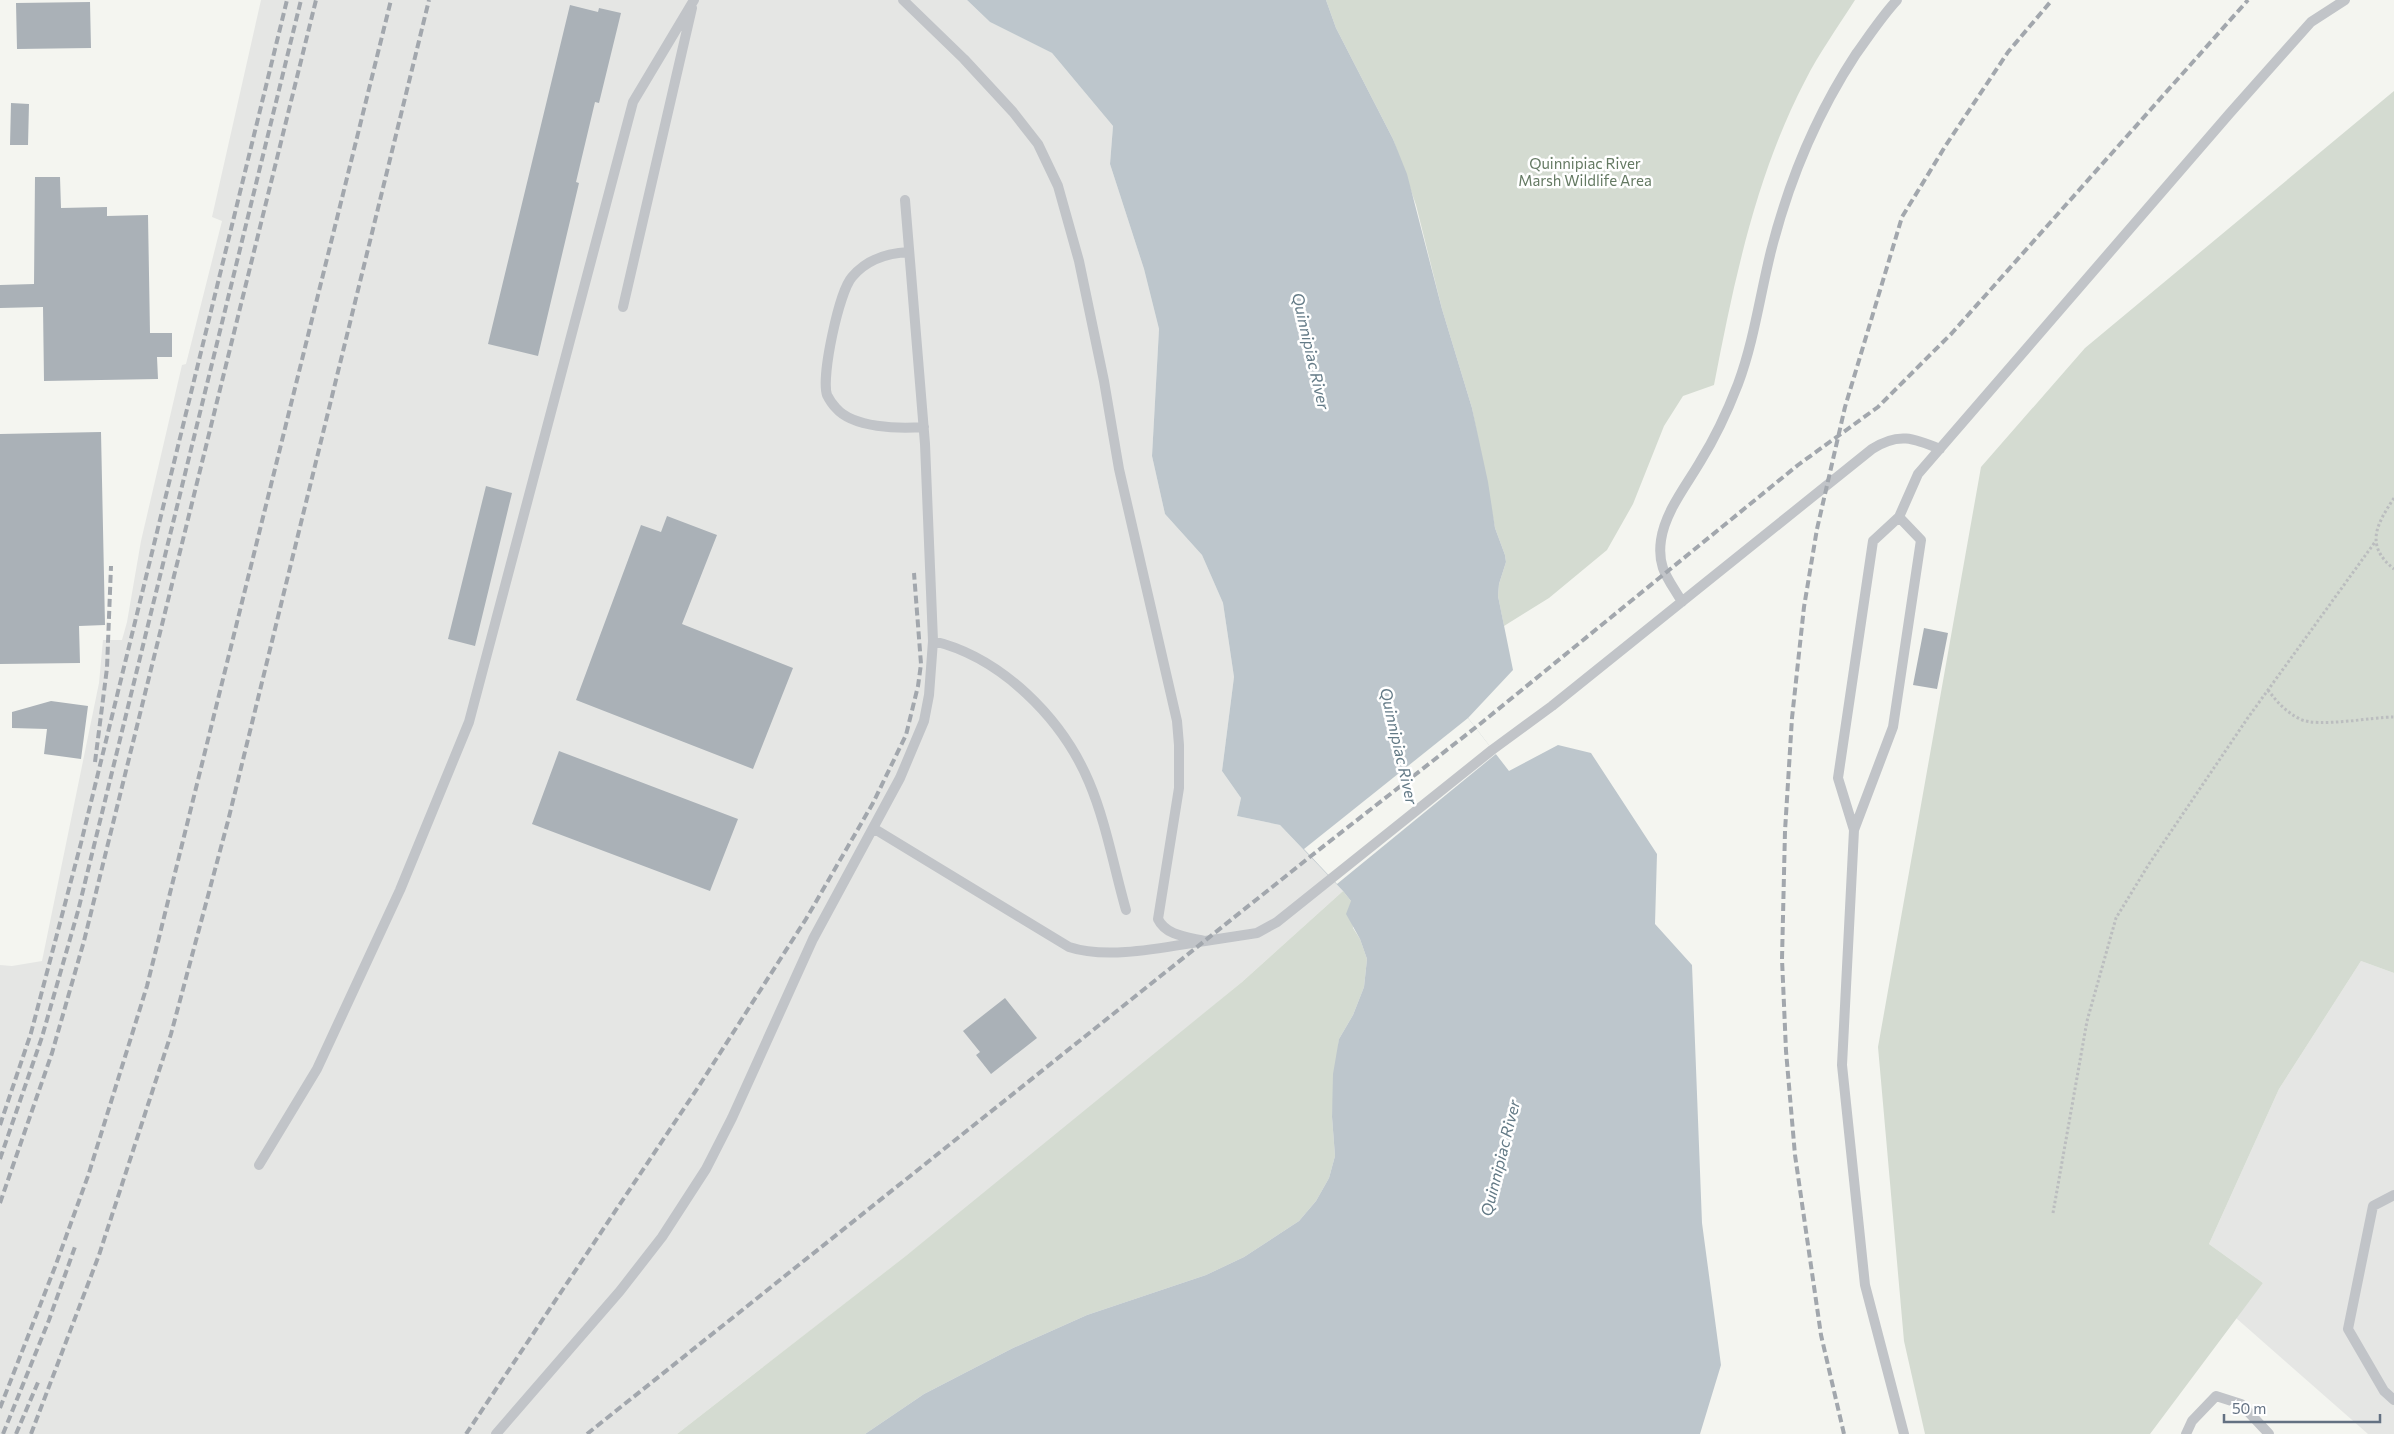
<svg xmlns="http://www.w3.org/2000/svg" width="2394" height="1434" viewBox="0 0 2394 1434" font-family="Commissioner,sans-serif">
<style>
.built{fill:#e5e6e4}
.green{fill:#d4dbd1}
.water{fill:#bdc6cc}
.pier{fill:#f4f5f0}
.building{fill:#aab1b7}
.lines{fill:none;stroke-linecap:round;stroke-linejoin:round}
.path{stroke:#bbbdbf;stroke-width:3;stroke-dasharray:2.5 2.5;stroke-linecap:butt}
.lane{stroke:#c1c4c8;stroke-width:10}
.rail{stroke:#a2a7ad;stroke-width:4;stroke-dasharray:8 4;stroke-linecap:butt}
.labels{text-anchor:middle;stroke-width:5;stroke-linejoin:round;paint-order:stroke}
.park-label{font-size:15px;fill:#647962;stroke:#fff}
.water-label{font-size:16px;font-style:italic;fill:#637a86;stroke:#fff}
</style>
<rect width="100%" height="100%" fill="#f4f5f0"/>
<!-- built -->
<path class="built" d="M261,0H967L990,22L1052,53L1113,126L1110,164L1144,269L1159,329L1152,456L1165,514L1202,555L1223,603L1234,677L1222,771L1241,798L1237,816L1280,825L1343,891L1242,982L1005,1179L677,1434H0V965L12,966L42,961L99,683L103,640H122L127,622L141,541L182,365L186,364L222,221L212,217Z
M2361,961L2394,973V1434H2368L2236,1318L2263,1283L2209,1244L2279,1089Z"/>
<!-- green -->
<path class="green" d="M1326,0H1855C1838,27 1819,53 1805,81C1756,175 1734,281 1714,385L1683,396L1664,426L1633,504L1607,550L1549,598L1504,626L1498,596L1499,584L1506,562L1505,555L1495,528L1472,408L1442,309L1416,205L1393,139L1336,28Z
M2394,91V973L2361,961L2279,1089L2209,1244L2263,1283L2150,1434H1925L1904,1341L1878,1047L1981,467L2085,348Z
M1343,891L1351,901L1353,928L1360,939L1367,959L1364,987L1353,1015L1339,1039L1332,1117L1335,1156L1329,1178L1316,1201L1299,1221L1244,1257L1206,1275L1087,1315L1013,1348L924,1394L865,1434H677L907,1255L1242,982Z"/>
<!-- water -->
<path class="water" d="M967,0H1326L1336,28L1393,139L1407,174L1442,309L1472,408L1488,482L1495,528L1505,555L1506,562L1499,584L1498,596L1513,670L1468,718L1509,771L1558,745L1591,753L1657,854L1655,924L1692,965L1702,1223L1721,1365L1700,1434H865L924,1394L1013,1348L1087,1315L1206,1275L1244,1257L1299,1221L1316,1201L1329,1178L1335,1156L1332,1117L1333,1074L1339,1039L1353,1015L1364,987L1367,959L1360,939L1346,914L1351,901L1343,891L1280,825L1237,816L1241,798L1222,771L1234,677L1223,603L1202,555L1165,514L1152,456L1159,329L1144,269L1110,164L1113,126L1052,53L990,22Z"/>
<!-- pier -->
<path class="pier" d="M1468,718L1496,754L1337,884L1304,849Z"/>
<!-- building -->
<path class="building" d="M90,2L91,48L17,49L16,3Z
M570,5L598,12L599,8L621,13L599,103L595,102L576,182L579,183L538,356L488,344Z
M11,103L29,104L28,145H10Z
M35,177H60L61,208L107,207V216L148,215L150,333H172V357H157L158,379L44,381L43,307L0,308V285L34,284Z
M101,432L105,625L79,626L80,663L0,664V434Z
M486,486L512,493L475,646L448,639Z
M667,516L717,535L682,624L793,668L753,769L576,700L641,525L661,532Z
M1924,628L1948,633L1937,689L1913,685Z
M51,701L88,706L81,759L44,754L47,729L12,728V712Z
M559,751L738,819L710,891L532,824Z
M1005,998L1037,1038L991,1074L976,1055L980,1052L963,1031Z"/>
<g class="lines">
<!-- path -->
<path class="path" d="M2394,498C2377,524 2364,545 2394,569
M2268,690C2277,702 2286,712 2300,719C2317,728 2373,717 2394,717
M2053,1213L2087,1021L2116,918L2149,864L2247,719L2375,542"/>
<!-- lane -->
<path class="lane" d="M909,252C887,253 867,259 852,277C839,292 821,376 827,395C829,399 833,405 836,408C853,428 899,429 924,427
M623,307L692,8
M1899,517L1921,540L1893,727L1854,830L1842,1065L1865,1285L1904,1434
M1682,602C1668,578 1657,568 1661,540C1665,512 1686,486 1700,462C1715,438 1728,410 1738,384C1754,341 1760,295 1771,251C1789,180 1816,115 1856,54C1869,36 1882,16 1897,0
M933,641C1001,657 1062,718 1089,782C1106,822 1114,868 1126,910
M873,828L1069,947C1108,960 1165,947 1205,941C1188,937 1166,936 1158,919L1179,788V745L1177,721L1119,469L1104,381L1079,261L1058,186L1038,144L1013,112L964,59L903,0
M1854,830L1838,778L1873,541L1899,517L1918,474L2230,113L2311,22L2345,0
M1205,941L1257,933L1277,922L1492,750L1552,706L1872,449C1898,432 1914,438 1940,449
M259,1165L317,1069L400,890L469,722L633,102L694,0
M2394,1195L2373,1206L2348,1329L2384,1391L2394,1400
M496,1434L620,1291L662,1237L706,1169L732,1118L813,939L900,778L924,721L929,695L933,641L925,444L905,200
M2186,1434L2192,1421L2216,1396L2241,1404L2269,1434"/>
<!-- rail -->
<path class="rail" d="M95,762L107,668L111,566
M0,1125L31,1033L81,843L287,0
M0,1159L42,1037L78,911L301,0
M0,1203L52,1053L84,941L316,0
M0,1408L55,1267L88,1176L147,986L391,0
M3,1434L49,1320L76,1244
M16,1434L39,1380
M31,1434L99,1255L171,1034L228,821L429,0
M466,1434L697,1089L806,919L873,803L906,735L918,686L921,664L914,573
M587,1434L1311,856L1480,724L1798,465L1878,407L1952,333L2248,0
M1844,1434L1821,1335L1795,1155L1786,1051L1782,959L1785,831L1792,718L1804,607L1817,529L1845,407L1902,217L1946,145L2008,52L2052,0"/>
</g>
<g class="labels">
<!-- park labels -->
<g class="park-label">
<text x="1585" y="169">Quinnipiac River<tspan x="1585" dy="17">Marsh Wildlife Area</tspan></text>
</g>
<!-- water labels -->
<g class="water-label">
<text transform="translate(1311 351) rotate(77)" y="6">Quinnipiac River</text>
<text transform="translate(1399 746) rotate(77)" y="6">Quinnipiac River</text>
<text transform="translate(1500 1158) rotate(-76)" y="6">Quinnipiac River</text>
</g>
</g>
<!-- scale -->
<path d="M2224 1414v8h156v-8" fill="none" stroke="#637182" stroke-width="2.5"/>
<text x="2232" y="1414" font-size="15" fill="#637182" stroke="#ffffff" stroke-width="4" paint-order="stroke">50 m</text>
</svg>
